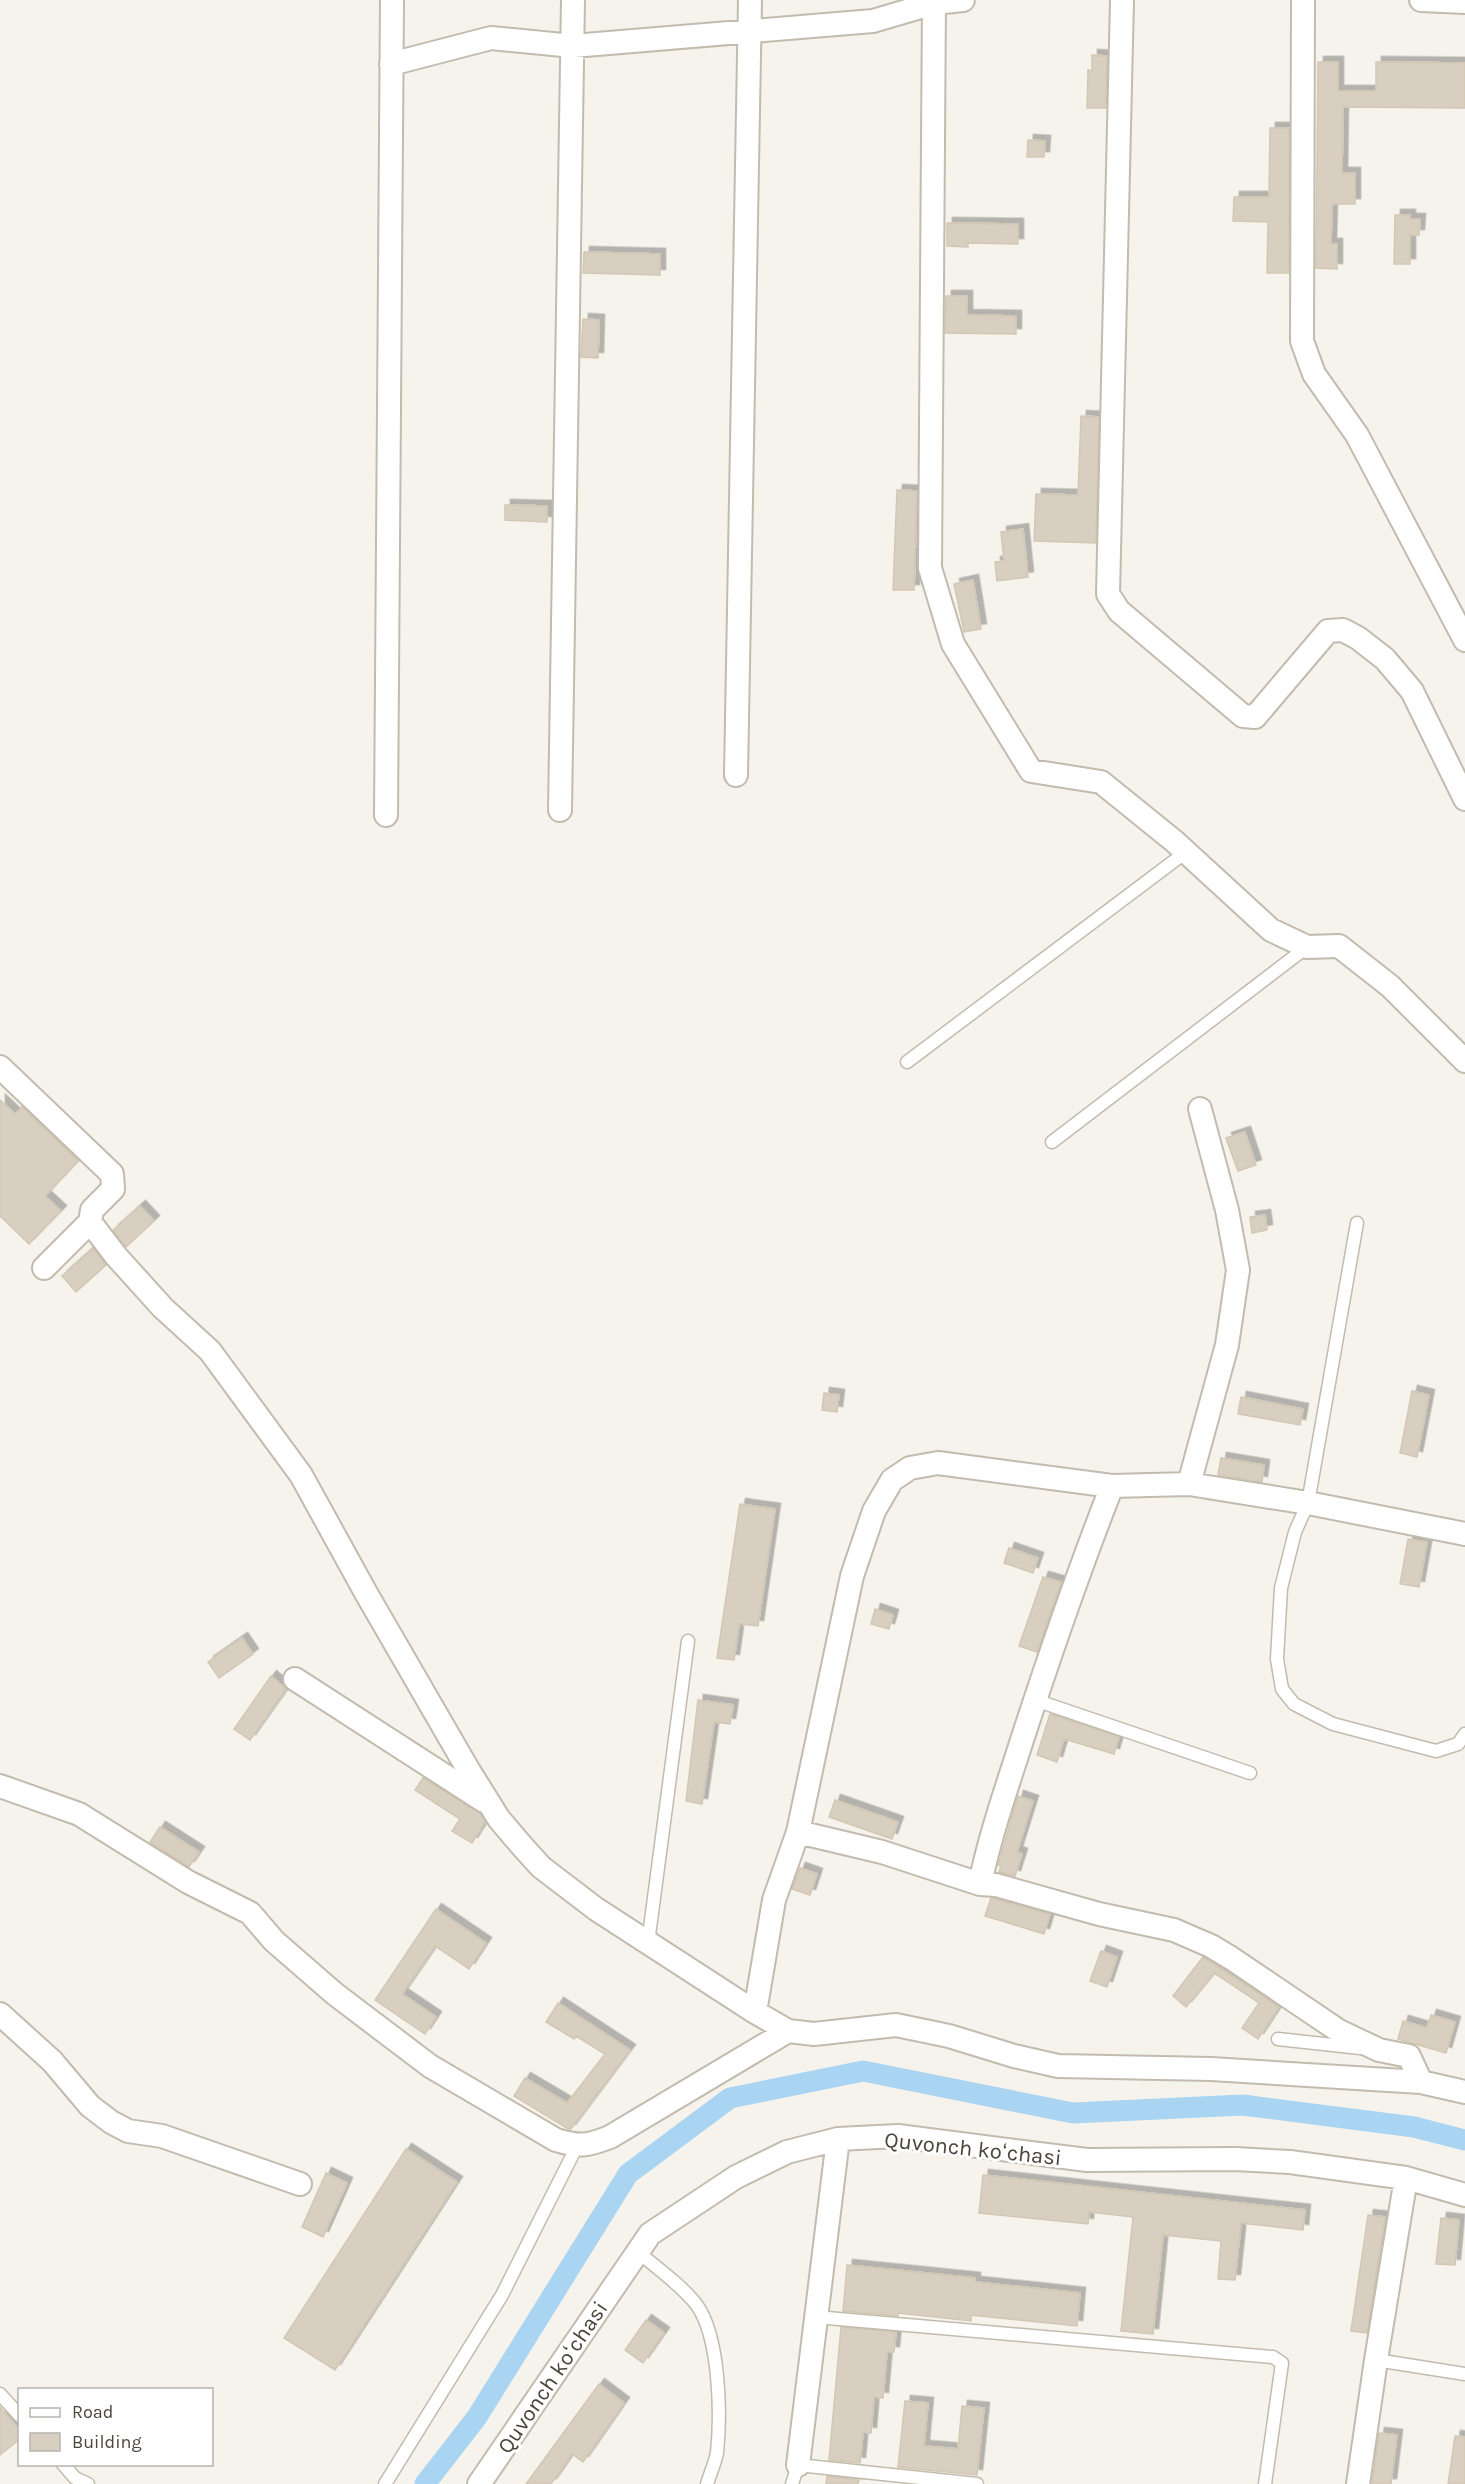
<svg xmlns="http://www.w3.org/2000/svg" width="1465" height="2484" viewBox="0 0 1465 2484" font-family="Karla,sans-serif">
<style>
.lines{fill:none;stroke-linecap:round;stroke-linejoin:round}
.canal{stroke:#a9d4f2;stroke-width:21}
.building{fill:#d8cfc1;stroke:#d3c7b4;stroke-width:1.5;filter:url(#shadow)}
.lane-casing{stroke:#c2bbae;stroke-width:15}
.street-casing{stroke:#c2bbae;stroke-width:26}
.lane{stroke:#fff;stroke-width:12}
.street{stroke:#fff;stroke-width:22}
.labels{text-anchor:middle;stroke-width:6;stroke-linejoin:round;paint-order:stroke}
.street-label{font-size:22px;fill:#4b4439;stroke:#fff}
</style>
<defs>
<filter id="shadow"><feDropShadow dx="5.5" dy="-5.5" stdDeviation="0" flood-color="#0004"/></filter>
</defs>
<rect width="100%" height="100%" fill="#f6f3ec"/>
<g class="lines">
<!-- canal -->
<path class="canal" d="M425,2484L477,2417L628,2174L730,2098L863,2071L1073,2113L1243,2105L1414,2127L1465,2140"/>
</g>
<!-- building -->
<path class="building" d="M1092,55L1107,56L1106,108H1087L1088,70L1092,71Z
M1318,62H1338V91H1376V62L1465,63V108L1343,107L1342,173H1355V204H1332L1331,244H1337V269L1316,268Z
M1270,128H1289V273H1267L1268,222L1233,221L1234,197H1269Z
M1028,140L1045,141L1044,157H1027Z
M1395,215H1410V219H1420L1419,235H1410V264H1394Z
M947,223L1018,224V244L968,243V247L947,246Z
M584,252L660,254V275L583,273Z
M946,296H967V315L1016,316V334L945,333Z
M583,319L599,320L598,358L581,357Z
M1081,416L1099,417L1096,543L1034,541L1036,494L1078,495Z
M897,490L917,491L914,590H893Z
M505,505L547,506V522L505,520Z
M1023,529L1028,577L997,581L995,562L1004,561L1001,532Z
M973,580L981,629L964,632L954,584Z
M0,1100L15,1114L22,1107L78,1161L45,1196L61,1211L29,1244L0,1216Z
M1245,1132L1256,1165L1238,1171L1226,1138Z
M140,1206L154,1221L126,1247L113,1230Z
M1265,1215L1267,1230L1252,1233L1250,1217Z
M93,1248L106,1265L76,1292L62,1276Z
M1412,1391L1429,1395L1417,1457L1400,1453Z
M824,1393L839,1395L837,1412L822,1410Z
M1241,1397L1303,1409L1300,1425L1238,1414Z
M1221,1458L1264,1465L1262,1482L1218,1475Z
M740,1504L775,1509L758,1626L739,1624L734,1660L717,1658Z
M1408,1539L1427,1542L1419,1587L1400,1584Z
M1009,1548L1038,1558L1033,1573L1004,1563Z
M1043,1577L1061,1582L1037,1652L1019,1646Z
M875,1609L893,1615L889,1629L871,1624Z
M242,1638L253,1654L219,1678L208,1662Z
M271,1676L286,1689L250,1740L234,1729Z
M698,1700L733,1705L730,1724L714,1722L702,1804L686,1801Z
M1050,1714L1119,1737L1114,1754L1064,1739L1057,1762L1037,1755Z
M423,1778L480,1813L485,1822L472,1843L452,1831L460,1819L415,1790Z
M1018,1796L1033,1801L1017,1852L1022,1854L1015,1876L999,1872L1001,1866L998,1865Z
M835,1800L898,1822L892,1839L829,1817Z
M160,1827L199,1852L189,1867L150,1842Z
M800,1868L817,1874L810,1895L792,1889Z
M991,1898L1050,1914L1044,1934L985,1916Z
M436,1909L486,1943L469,1969L435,1946L402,1994L436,2017L425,2034L375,2000Z
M1101,1951L1117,1957L1107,1987L1090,1981Z
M1203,1957L1279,2007L1258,2039L1242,2028L1259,2003L1214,1973L1186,2007L1173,1996Z
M558,2003L630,2050L570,2130L514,2096L525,2078L567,2103L605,2054L576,2036L574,2039L546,2022Z
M1431,2015L1455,2022L1446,2053L1398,2039L1403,2021L1427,2028Z
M406,2149L457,2182L335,2370L284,2338Z
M326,2173L347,2183L323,2237L302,2227Z
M983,2175L1305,2210L1303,2230L1241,2223L1235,2280L1218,2279L1221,2241L1163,2235L1153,2334L1121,2331L1133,2217L1089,2212L1088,2224L979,2213Z
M1368,2215L1385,2217L1367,2333L1351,2331Z
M1441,2218L1459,2220L1455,2265L1436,2264Z
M847,2265L975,2278V2282L1080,2293L1077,2326L971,2315V2321L898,2313V2316L843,2311Z
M646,2320L664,2333L643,2363L625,2350Z
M841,2327L896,2332L894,2352H887L883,2398L874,2397L871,2433L863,2432L860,2463L829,2460Z
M599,2384L624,2403L583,2462L572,2454L551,2484H526Z
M905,2401L928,2403L924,2446L958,2449L962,2406L984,2408L977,2475L898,2467Z
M0,2407L20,2431V2439L0,2455Z
M1379,2433L1397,2435L1391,2484H1372Z
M1455,2436L1465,2437V2484H1448Z
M827,2476L859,2480L858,2484H826Z"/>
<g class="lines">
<defs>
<path id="lane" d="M907,1062L1186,852
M1052,1142L1307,947
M1357,1223L1308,1503L1295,1532L1281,1588L1277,1659L1282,1689L1294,1704L1333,1724L1436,1751L1458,1744L1465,1734
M1035,1700L1250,1773
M648,1943L688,1641
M1278,2039L1360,2048
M638,2252C657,2268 680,2284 696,2304C720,2336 721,2414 717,2453C715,2463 710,2474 707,2484
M816,2317L1273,2357L1282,2363L1265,2484
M1376,2360L1465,2374
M0,2394L20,2416
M63,2464L75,2478L88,2484
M385,2484L502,2295L577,2146
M792,2484L798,2465L977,2484"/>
<path id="street" d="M934,0L930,568L953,644L1031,771L1101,782L1174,841L1271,930L1307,947L1339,946L1390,986L1465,1061
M1122,0L1108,594L1119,611L1243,716L1255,717L1328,631L1343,630L1358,638L1385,659L1412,691L1465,799
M1303,0L1302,341L1314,374L1357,435L1465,640
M1421,0L1465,2
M391,64L491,38L573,46L873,21L934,3L963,0
M736,775L750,0
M560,810L573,0
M386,815L392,0
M0,1067L112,1174L113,1189L92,1210L90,1222L116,1256L163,1308L210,1351L301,1475L366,1593L469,1771L499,1819L522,1846L541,1867L596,1909L755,2012L788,2031L814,2034L896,2025L949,2036L1014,2056L1058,2066L1211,2069L1421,2082L1465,2092
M44,1268L90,1222
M1189,1484L1308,1503L1465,1534
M295,1679L484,1801
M0,1786L79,1814L188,1882L250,1913L274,1941L335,1994L430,2066L556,2140C580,2147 587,2146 610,2137L788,2031
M798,1832L852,1576L874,1511L892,1480L910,1468L938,1463L1112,1486
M980,1884L996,1885L1099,1914L1174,1930L1211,1946L1231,1958L1339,2031L1379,2050L1409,2056L1421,2082
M755,2012L774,1900L798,1832L882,1852L980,1884C990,1835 1007,1787 1022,1740C1050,1654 1079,1570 1112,1486L1189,1484L1227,1345L1238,1270L1227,1210L1200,1109
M0,2014L52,2061L90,2106L111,2122L128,2131L162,2136L300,2184
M798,2465L838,2139
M479,2484L650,2234L736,2177L787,2152L838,2139L898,2136L1087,2160L1235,2159L1290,2162L1406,2178L1465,2195
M1358,2484L1376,2360L1406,2178"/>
</defs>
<!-- lane casing -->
<use href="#lane" class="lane-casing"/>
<!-- street casing -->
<use href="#street" class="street-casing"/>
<!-- lane -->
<use href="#lane" class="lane"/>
<!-- street -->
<use href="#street" class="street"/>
</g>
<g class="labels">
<!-- street labels -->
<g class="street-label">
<text transform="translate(973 2148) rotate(6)" y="8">Quvonch koʻchasi</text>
<text transform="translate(552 2377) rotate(-56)" y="8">Quvonch koʻchasi</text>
</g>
</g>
<!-- legend -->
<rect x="18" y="2388" width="195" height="78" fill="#ffffff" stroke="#b7b4b0" stroke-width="1.5"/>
<rect x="30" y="2408" width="30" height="9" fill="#ffffff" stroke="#b7b4b0" stroke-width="1.5"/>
<text x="72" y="2418" font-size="18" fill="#4b4439">Road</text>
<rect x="30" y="2433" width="30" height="18" fill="#d8cfc1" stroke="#b7b4b0" stroke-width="1.5"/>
<text x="72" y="2448" font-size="18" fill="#4b4439">Building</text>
</svg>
